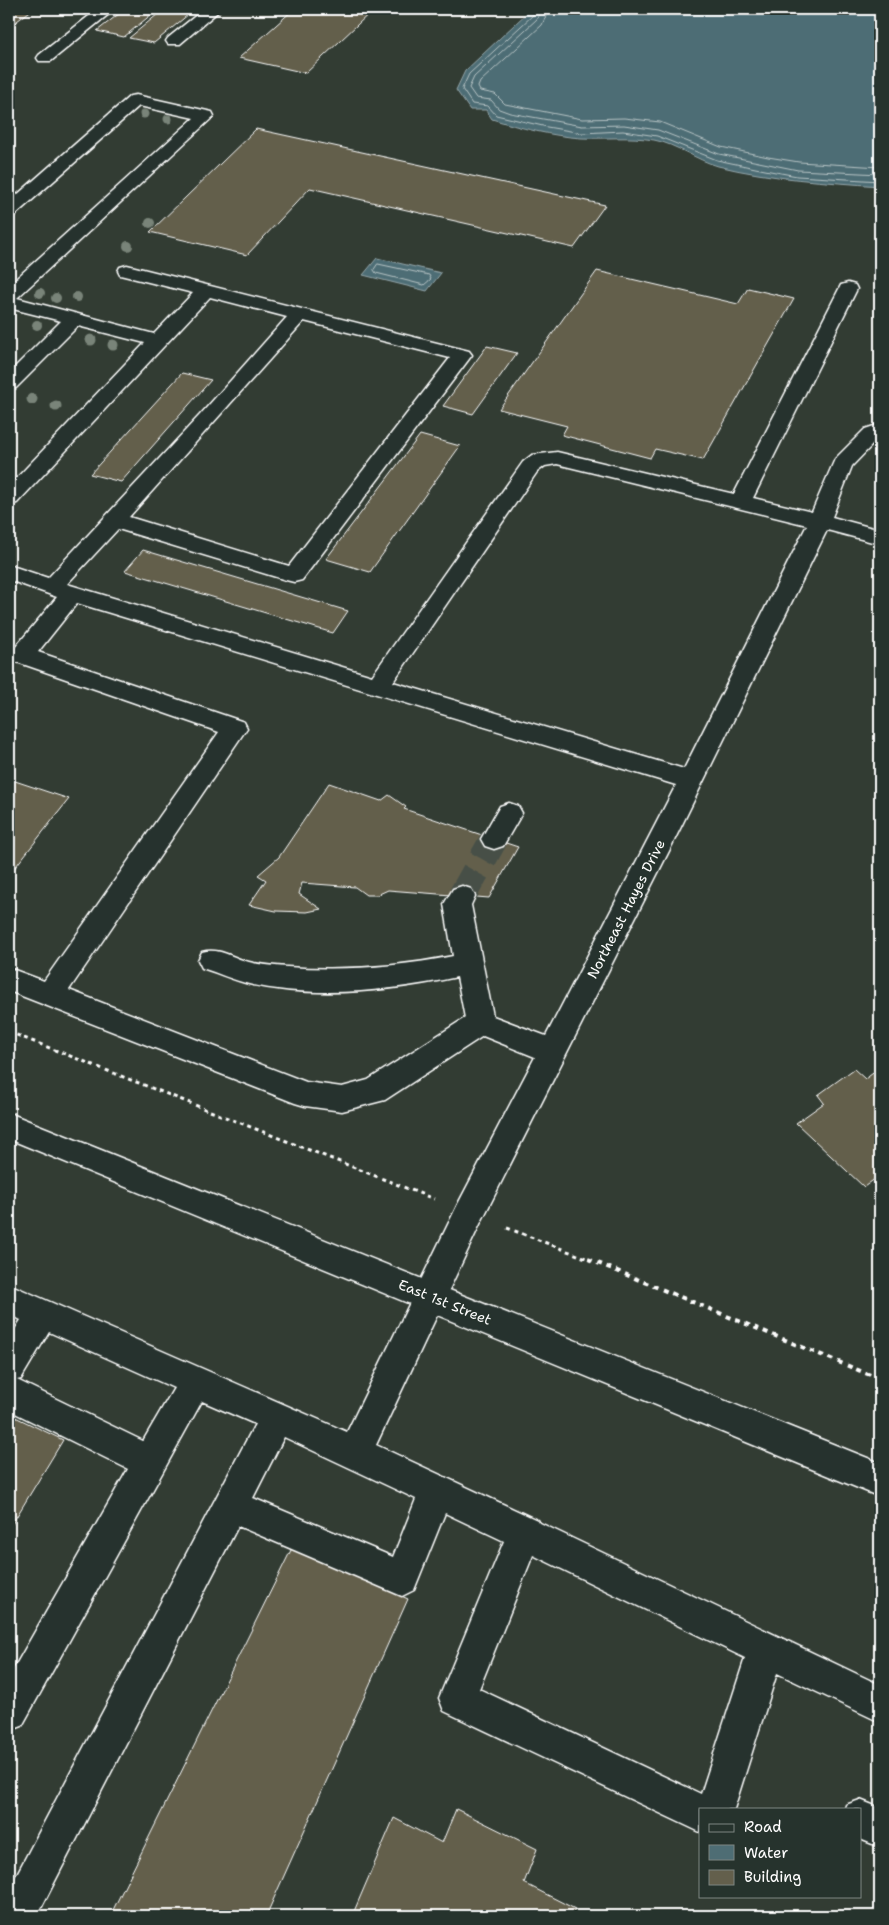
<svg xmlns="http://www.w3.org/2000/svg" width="889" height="1925" viewBox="0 0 889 1925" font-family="'Shantell Sans',sans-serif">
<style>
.water{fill:#4e6d74;stroke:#95a7ac}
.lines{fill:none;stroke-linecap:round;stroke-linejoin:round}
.shore{stroke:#b8c5c7;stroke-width:1}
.building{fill:#635f4c;stroke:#fff}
.minor-tunnel{stroke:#465047;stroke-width:28;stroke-dasharray:28 14;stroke-linecap:butt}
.minor-casing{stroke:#fff;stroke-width:3}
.major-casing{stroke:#fff;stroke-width:3}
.path-far1{stroke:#fff;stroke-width:3;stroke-dasharray:4 4;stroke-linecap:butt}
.path{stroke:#fff;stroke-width:4;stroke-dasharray:5 5;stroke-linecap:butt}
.minor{fill:#26332d;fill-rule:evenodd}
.major{fill:#26332d;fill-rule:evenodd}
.tree{fill:#798479}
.labels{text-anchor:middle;stroke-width:4;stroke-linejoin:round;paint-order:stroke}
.street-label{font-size:14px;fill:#fff;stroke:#26332d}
</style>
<rect width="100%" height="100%" fill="#323c33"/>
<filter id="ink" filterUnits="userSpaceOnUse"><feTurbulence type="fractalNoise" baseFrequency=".02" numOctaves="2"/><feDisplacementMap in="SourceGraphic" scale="10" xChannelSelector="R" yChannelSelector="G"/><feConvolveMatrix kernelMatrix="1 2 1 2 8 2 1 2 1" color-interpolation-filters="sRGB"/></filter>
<g filter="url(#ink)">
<!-- water -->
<path class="water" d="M531,9H867L880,12V186C825,182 771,179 718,166C696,160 676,144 654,140C628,136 606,139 581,138C552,136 520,128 492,119L486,110H470L456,90L465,71Z
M377,258L441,273L427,291L363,275Z"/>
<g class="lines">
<!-- shore -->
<path class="shore" d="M535,9L533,15L469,74L462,89L472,104L488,106L496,115L547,127L582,133L623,131L657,136L717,160L765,170L797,176L880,181
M541,9L537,19L474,77L469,88L476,98L491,100L499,109L510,113L582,126L624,125L658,130L719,154L798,170L880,174
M549,9L542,25L480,82L478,87L480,91L495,94L505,104L582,119L624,118L660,122L721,147L768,157L799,162L880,167
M378,264L429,275L431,279L424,285L376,273L374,270Z"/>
</g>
<!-- building -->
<path class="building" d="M9,9H33L9,27Z
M125,9H158L124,37L97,31Z
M164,9H195L154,43L129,38Z
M294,9H374L306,73L239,58Z
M256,129L605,205L574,248L310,188L247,255L150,232Z
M597,271L738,304L748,288L794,299L703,460L655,449L650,458L562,435L567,426L499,409Z
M487,346L517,353L473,414L443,406Z
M182,373L211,380L121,482L90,474Z
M420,435L460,446L370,572L326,559Z
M143,550L348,611L333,633L125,571Z
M9,779L69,799L9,875Z
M329,783L381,801L389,795L406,807L404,809L518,847L489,898L388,890L377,895H366L355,887L302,883L299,894L321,909L307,912L276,911L249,905L266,880L258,875L279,857Z
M880,1068V1175L864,1187L796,1123L824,1103L818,1095L854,1069L865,1079Z
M9,1414L63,1440L9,1529Z
M293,1546L408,1599L266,1916H110Z
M456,1809L537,1849L524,1883L575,1909L572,1916H352L394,1818L442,1843Z"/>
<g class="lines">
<!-- minor-tunnel -->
<path class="minor-tunnel" d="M462,896L494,839"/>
<defs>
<path id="minor" d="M98,9H115L51,61H39L37,58L39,55Z
M204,9H221L180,44H168L166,41L168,38Z
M136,95L212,112L214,116L17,298L154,334L193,293L120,275L118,271L120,267L127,265L469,351L472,355L302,580L294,582L286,580L118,529L67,584L372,676L523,462L532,455L557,452L734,494L839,289L841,285L848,283L855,285L857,289L753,498L812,512L835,459L865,429L880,424V437L852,466L832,517L880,530V544L827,530L669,851L480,1224L376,1445L537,1520L538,1522L880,1685V1722L777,1673L734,1809H700V1832L444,1711L439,1698L504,1541L445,1513L414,1590L402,1596L238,1526L37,1916H9V1889L255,1424L202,1401L22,1726L9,1731V1677L128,1469L9,1410V1339L21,1320L9,1314V1284L347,1432L458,1204L535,1057L483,1036L385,1100L342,1111L305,1106L295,1103L9,991V968L44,981L219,732L14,661L10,655L14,649L57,597L9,580V565L48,578L200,415L287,317L210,297L17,503L9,505V486L145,343L78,326L16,388L9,390V373L61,321L9,308V285L194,118L139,106L15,215L9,216V202L130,96ZM304,321L450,358L289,566L129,517ZM557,464L807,525L684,769L393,682L537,472L545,466ZM77,603L676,785L546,1036L493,1016L471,905L475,896L471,889L462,886L453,889L444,904L453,956C398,967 343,971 287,967C275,966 261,965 249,962C233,958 219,947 202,952L198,960L202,968C218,973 233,980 249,984C315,999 392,991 457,977L465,1018L368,1080L342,1087L306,1082L69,990L247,728L244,722L38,652ZM49,1332L174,1388L143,1441L17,1380L21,1379ZM284,1437L416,1499L393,1557L253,1498ZM533,1555L745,1658L701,1794L479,1689Z
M509,803L518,806L522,813L503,846L494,849L485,846L481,839L500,806Z
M860,1800L880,1808V1847L860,1839V1809H845L846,1805Z"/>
<path id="major" d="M9,1113L880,1463V1497L9,1139Z"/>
</defs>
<!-- minor casing -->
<use href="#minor" class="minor-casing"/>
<!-- major casing -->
<use href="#major" class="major-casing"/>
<!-- path-far1 -->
<path class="path-far1" d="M9,1032L434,1199
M507,1228L591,1260"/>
<!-- path -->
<path class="path" d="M588,1259L880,1379"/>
<!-- minor -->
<use href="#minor" class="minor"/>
<!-- major -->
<use href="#major" class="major"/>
</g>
<!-- trees -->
<g class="tree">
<circle cx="144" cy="114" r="4.5"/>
<circle cx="168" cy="119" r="4.5"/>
<circle cx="150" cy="223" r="5"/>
<circle cx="128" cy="246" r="5"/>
<circle cx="40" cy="293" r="5"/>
<circle cx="77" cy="297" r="5"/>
<circle cx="56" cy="298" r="5"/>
<circle cx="37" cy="325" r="5"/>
<circle cx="91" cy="340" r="5.5"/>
<circle cx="113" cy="345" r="5.5"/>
<circle cx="32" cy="399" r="5.5"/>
<circle cx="56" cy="406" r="5.5"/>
</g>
</g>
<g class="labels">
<!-- street labels -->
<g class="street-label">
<text transform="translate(626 909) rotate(-63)" y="5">Northeast Hayes Drive</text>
<text transform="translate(445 1302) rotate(22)" y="5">East 1st Street</text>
</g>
</g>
<!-- margin -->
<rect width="889" height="1925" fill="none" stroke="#26332d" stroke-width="30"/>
<rect x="15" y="15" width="859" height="1895" fill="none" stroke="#fff" stroke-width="2" filter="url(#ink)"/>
<!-- legend -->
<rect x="699" y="1808" width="162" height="90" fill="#26332d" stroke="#7d8581"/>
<rect x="709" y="1824" width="25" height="8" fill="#26332d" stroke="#7d8581"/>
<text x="744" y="1832" font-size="15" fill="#ffffff">Road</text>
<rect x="709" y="1845" width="25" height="15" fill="#4e6d74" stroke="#7d8581"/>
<text x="744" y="1858" font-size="15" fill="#ffffff">Water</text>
<rect x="709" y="1870" width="25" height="15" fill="#635f4c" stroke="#7d8581"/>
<text x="744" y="1882" font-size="15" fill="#ffffff">Building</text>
</svg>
